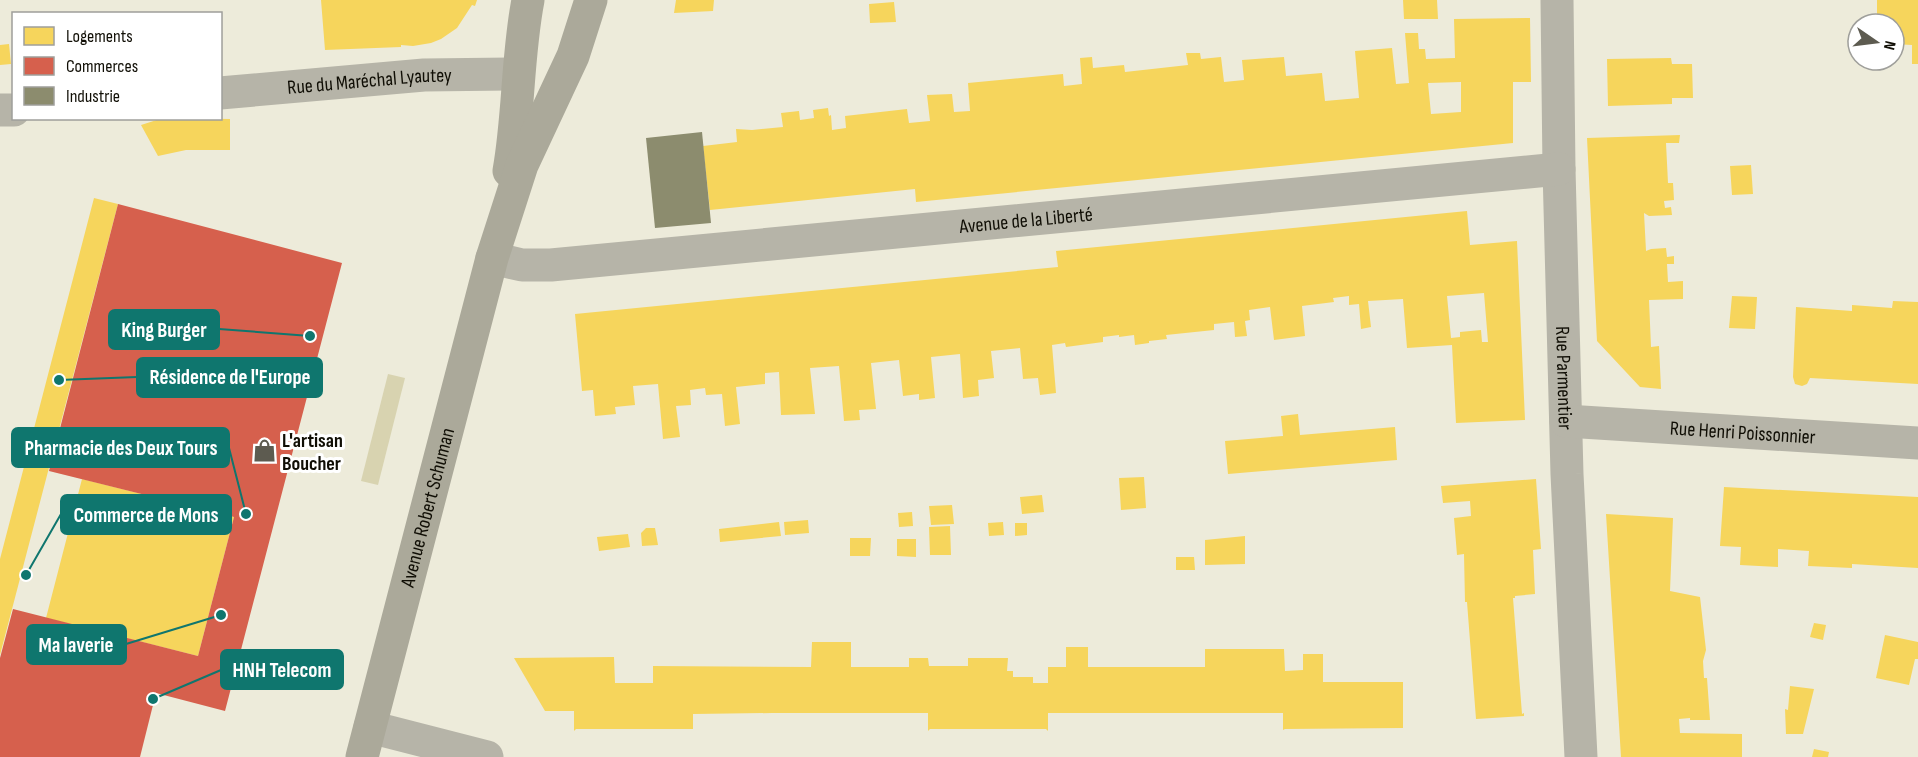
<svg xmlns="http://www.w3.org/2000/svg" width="1918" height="757" viewBox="0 0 1918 757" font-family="'Sofia Sans Condensed',sans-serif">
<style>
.green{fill:#d8d3b0}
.homes{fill:#f6d55c;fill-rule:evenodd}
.shops{fill:#d6604d}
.industry{fill:#8c8c6e}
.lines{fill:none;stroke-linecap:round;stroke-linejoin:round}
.street{stroke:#b6b4a8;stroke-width:33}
.secondary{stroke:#aba99a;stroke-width:33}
.labels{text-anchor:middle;stroke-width:6;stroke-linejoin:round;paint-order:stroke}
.street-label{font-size:20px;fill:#100e05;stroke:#fff}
.poi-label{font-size:20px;font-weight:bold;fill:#100e05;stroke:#fff;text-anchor:start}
.leader{fill:none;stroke:#0f766e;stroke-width:2}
.callout-dot{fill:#0f766e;stroke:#fff;stroke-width:2}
.callout{fill:#0f766e;stroke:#0f766e;stroke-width:2}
.callout-label{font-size:21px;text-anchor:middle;font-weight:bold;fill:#fff}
</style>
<rect width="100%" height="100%" fill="#edebda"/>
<!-- green -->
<path class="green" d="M388,374L405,378L378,485L361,481Z"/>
<!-- homes -->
<path class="homes" d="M321,0H477L475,6L472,5L457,28L441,39L431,43L413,46L401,45V47L325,50Z
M676,0H714L713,11L674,13Z
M1403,0H1437L1438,19H1404Z
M1877,0H1918V64H1912V45L1894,44V24H1889V16H1877Z
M894,2L896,22L870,23L869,4Z
M1530,18L1531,82H1513V143L916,202L915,189L710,210L703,146L737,142L736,129L752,130L783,127L781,113L799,111L800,120L814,118L813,110L828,108L829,116L831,115L832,130L846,128L845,116L907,109L909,123L930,121L927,95L952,94L954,112L970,111L968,83L1063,74L1064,86L1082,84L1080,58L1092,57L1093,68L1124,65L1125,72L1188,65L1186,53H1200L1201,59L1221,57L1224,82L1244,80L1242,60L1284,57L1286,76L1322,73L1325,101L1359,98L1355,51L1392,48L1396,84L1409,83L1405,33H1418L1419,49H1425L1426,59L1455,58L1454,19ZM1461,82V112L1431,114L1428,83Z
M9,44L11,64L0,65V45Z
M1671,58L1672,64H1692L1693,98H1672V104L1608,106L1607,59Z
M163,118L230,119V150H186L158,156L141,125Z
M1680,135L1679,143H1666L1668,183H1673L1674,200L1664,201L1665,208L1671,207L1672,215L1649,216L1644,213L1646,251L1651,249L1666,248L1667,257L1674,256V264H1667L1668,282L1683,281V299L1649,300L1651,347L1659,346L1661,389L1640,387L1597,341L1587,138Z
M1751,165L1753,194L1732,195L1730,166Z
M94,198L118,204L0,655V559Z
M1467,211L1470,245L1517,241L1525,420L1456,423L1452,345L1407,348L1403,299L1368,301L1371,327L1361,329L1359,304L1349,305V296L1333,298L1334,302L1302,306L1305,336L1274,340L1270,307L1249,310L1250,320L1245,321L1247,336L1235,337L1234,322L1214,324V330L1166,335L1167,339L1149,341V343L1135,345L1134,335L1119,337V335L1103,337V342L1066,347L1065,343L1052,345L1056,393L1040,395L1038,378L1023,379L1020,348L991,351L994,378L978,380L979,396L963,398L960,354L931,357L935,398L919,400V394L903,396L899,360L871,363L876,409L859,410L860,420L844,421L839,366L810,368L815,414L781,415L779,372L765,373V384L736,387L740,424L725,426L722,394L706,395L705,388L690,390L691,405L676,406L680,437L663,439L658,384L633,386L635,405L615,407L616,414L595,416L593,390L582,391L575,314L1058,267L1056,251ZM1484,293L1488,342H1482L1481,330L1460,332V337L1451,338L1447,296Z
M1732,296L1757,297L1755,329L1729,328Z
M1893,301L1918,302V384L1810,378L1807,384L1802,386L1795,384L1793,377L1796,307L1852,311V305L1892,308Z
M1298,414L1300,435L1395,427L1397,460L1228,474L1225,441L1283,436L1281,416Z
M1144,477L1146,508L1121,510L1119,478Z
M82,479L234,517L198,656L46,618Z
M1536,479L1541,549L1533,550L1535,594L1515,596V598H1513L1522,714L1524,713V716L1476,719L1467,602H1465L1464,554L1457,555L1454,518L1471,516L1470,501L1443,503L1441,486Z
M1724,487L1918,497V568L1852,564V568L1808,566L1809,551L1778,549V567L1740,565L1741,547L1720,546Z
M1042,495L1044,512L1022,514L1020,497Z
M952,505L954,524L931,525L929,506Z
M912,512L913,526L899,527L898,513Z
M1606,514L1673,518L1670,591L1700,597L1706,650L1703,661L1704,678H1707L1710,720H1690V718L1679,719L1680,733L1742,734V757H1621Z
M808,520L809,533L785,535L784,522Z
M779,522L781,536L720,542L719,529Z
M1003,522L1004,535L989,536L988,523Z
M1015,523H1027V535L1015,536Z
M950,526L951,555H930L929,527Z
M646,528H655L658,545L642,546L641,533Z
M628,534L630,547L599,551L597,537Z
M1245,536V564L1205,565V540Z
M850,538H871L870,556H850Z
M897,539H916V557L897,556Z
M1176,557H1194L1195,570H1176Z
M1814,623L1826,625L1823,640L1810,637Z
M1885,635L1918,642V659H1915L1909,685L1876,678Z
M812,642H851V667H909V658H928L929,666H968V658H1008L1007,671H1013V677H1033V683H1048V667H1066V647H1088V667H1205V649H1284L1285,671L1303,670V654H1323V682H1403V728L1285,729L1283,730V713H1048V731L1046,729H930L928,731V713H772L693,714V729H576L574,731V711H545L514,658L614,657L615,683H653V666L811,667Z
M1790,686L1814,689L1803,734H1786L1785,709L1788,710Z
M1814,749L1829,752L1828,757H1812Z"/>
<!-- shops -->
<path class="shops" d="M118,204L342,263L225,711L156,693L140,757H0V658L13,609L198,656L234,517L49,471Z"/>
<!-- industry -->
<path class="industry" d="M702,132L711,223L655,228L646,138Z"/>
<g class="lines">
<!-- street -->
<g class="street">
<path id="s1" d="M1557,0L1559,169L1567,474L1581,757"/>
<path id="s2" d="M220,93L424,75L518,74"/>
<path d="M0,110H14"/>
<path id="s3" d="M492,258L522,265H551L1559,169"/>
<path id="s4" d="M1566,421L1918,443"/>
<path d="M370,727L487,757"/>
</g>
<!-- secondary -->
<g class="secondary">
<path d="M509,171C519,115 517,57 528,0"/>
<path id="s5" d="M362,757L492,258L522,165L573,56L591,0"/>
</g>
</g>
<!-- icons -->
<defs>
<symbol id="shop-bare" viewBox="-9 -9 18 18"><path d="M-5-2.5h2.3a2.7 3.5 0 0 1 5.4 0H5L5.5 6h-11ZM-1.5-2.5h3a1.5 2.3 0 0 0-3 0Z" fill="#5d5b50" stroke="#fff" stroke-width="2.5" paint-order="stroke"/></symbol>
</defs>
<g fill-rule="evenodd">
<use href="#shop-bare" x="248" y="434" width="33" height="33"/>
</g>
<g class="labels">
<!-- street labels -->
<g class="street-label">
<text dy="7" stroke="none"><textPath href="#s2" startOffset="150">Rue du Maréchal Lyautey</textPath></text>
<text dy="7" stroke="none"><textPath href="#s3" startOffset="537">Avenue de la Liberté</textPath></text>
<text dy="7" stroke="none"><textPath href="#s1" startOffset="378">Rue Parmentier</textPath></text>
<text dy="7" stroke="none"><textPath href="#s4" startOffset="177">Rue Henri Poissonnier</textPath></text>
<text dy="7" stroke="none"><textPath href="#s5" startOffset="258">Avenue Robert Schuman</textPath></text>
</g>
<!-- poi labels -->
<g class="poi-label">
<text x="282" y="447">L'artisan<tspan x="282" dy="23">Boucher</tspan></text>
</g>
</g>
<!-- callouts -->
<path class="leader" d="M310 336L219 329M59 380L137 377M246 514L229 448M26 575L61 514M221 615L126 644M153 699L221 670"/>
<g class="callout-dot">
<circle cx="310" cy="336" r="6"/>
<circle cx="59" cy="380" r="6"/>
<circle cx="246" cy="514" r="6"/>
<circle cx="26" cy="575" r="6"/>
<circle cx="221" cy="615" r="6"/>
<circle cx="153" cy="699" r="6"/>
</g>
<g class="callout">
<rect x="109" y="310" width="110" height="39" rx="6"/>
<rect x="137" y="358" width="185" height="39" rx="6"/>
<rect x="12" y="428" width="217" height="39" rx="6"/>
<rect x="61" y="495" width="170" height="39" rx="6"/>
<rect x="27" y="625" width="99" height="39" rx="6"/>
<rect x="221" y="650" width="122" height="39" rx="6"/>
</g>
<g class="callout-label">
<text x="164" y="337">King Burger</text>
<text x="230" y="384">Résidence de l'Europe</text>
<text x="121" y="455">Pharmacie des Deux Tours</text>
<text x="146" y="522">Commerce de Mons</text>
<text x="76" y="652">Ma laverie</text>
<text x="282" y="677">HNH Telecom</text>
</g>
<!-- legend -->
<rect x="12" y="12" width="210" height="108" fill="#ffffff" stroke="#9f9f9b" stroke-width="1.5"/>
<rect x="24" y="27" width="30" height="18" fill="#f6d55c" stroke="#9f9f9b" stroke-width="1.5"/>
<text x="66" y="42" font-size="18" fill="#100e05">Logements</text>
<rect x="24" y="57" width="30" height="18" fill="#d6604d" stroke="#9f9f9b" stroke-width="1.5"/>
<text x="66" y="72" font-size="18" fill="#100e05">Commerces</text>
<rect x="24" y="87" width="30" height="18" fill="#8c8c6e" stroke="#9f9f9b" stroke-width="1.5"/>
<text x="66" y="102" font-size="18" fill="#100e05">Industrie</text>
<!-- north arrow -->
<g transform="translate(1876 42) rotate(104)"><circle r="28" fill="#ffffff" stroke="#9f9f9b" stroke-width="1.5"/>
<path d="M0-4.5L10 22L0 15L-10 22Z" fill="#5d5b50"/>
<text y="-9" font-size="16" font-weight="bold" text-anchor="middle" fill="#100e05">N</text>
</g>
</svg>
